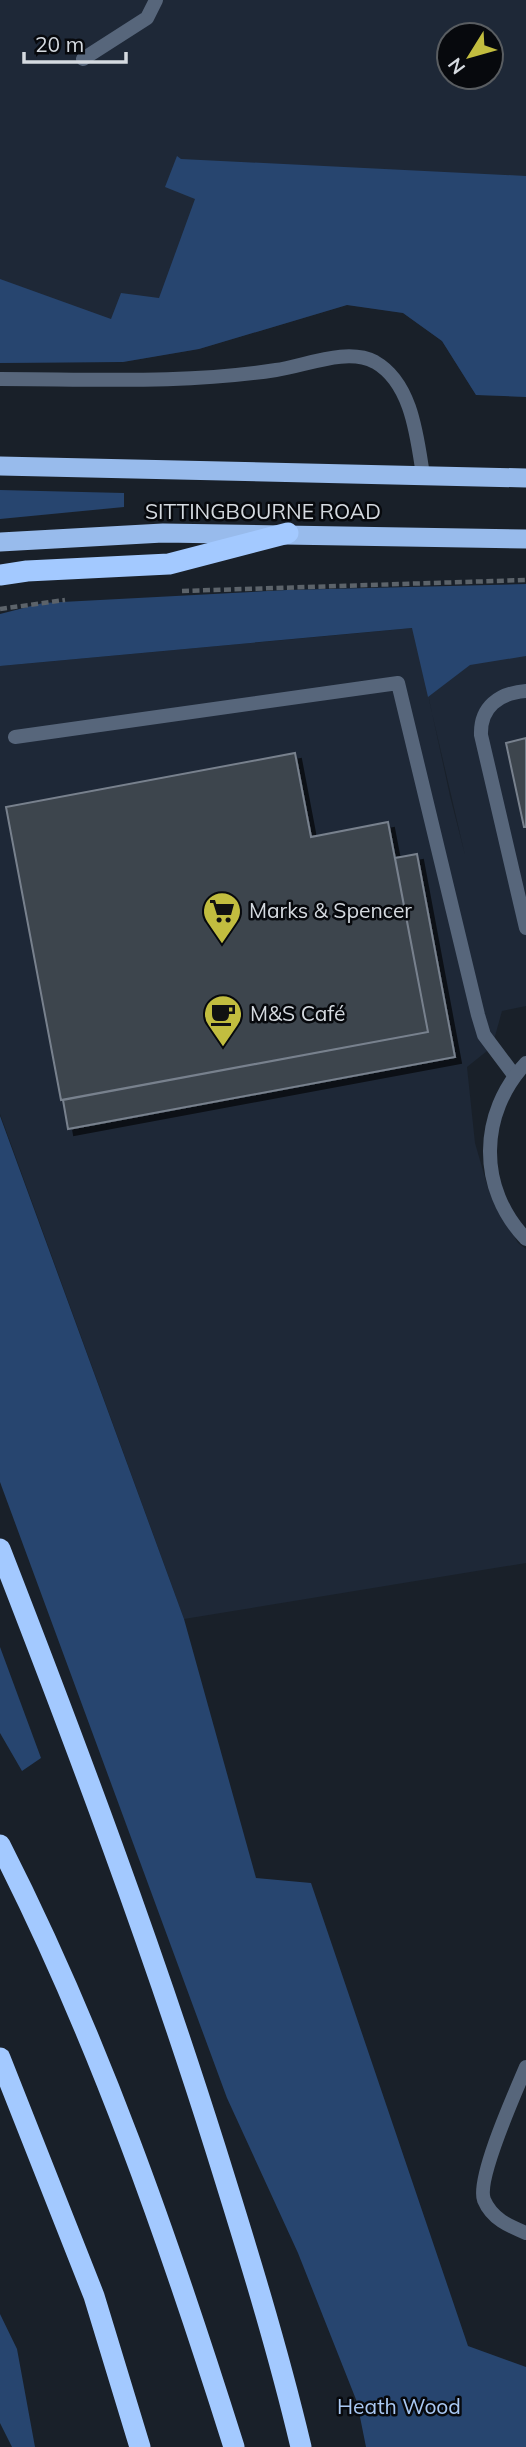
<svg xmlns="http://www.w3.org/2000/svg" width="526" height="2447" viewBox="0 0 526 2447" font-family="Mulish,sans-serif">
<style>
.built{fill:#1e2837;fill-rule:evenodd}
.green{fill:#27456f}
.building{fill:#3c444e;stroke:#78818d;stroke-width:2;filter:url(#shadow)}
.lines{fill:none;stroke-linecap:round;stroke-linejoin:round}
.path{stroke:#5c636a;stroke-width:4.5;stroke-dasharray:7 3.5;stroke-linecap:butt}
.service{stroke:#57667b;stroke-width:14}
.minor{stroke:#57667b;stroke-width:14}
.trunk{stroke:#98bbec;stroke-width:19}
.motorway{stroke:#a3c9ff;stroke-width:21}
.labels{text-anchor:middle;stroke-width:5;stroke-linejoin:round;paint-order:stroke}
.street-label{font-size:21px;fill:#d5dae0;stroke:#07090d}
.poi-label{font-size:21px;fill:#d5dae0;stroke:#07090d;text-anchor:start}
.park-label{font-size:21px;fill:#aac9f4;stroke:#07090d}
</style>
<defs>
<filter id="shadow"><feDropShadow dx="6" dy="6" stdDeviation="0" flood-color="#0009"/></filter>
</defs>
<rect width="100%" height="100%" fill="#192029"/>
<!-- built -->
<path class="built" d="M0,0H526V397L476,395L442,341L403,313L347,305L199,349L123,362L0,363ZM449,35H491V77H449Z
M526,624V1006L502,1011L492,1047L467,1067L475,1143L488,1188L518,1243L526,1249V1563L184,1619L0,1114V666L413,628ZM429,699V700L465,855L450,796Z"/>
<!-- green -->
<path class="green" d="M177,156L181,159L526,176V397L476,395L442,341L403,313L347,305L199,349L123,362L0,363V279L111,319L121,293L159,298L195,199L165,187Z
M0,490L124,493V507L0,519Z
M526,584V656L470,665L428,697L412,628L0,666V614L43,603L287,590Z
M0,1116L184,1619L256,1878L311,1883L468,2346L526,2367V2447H366L357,2402L298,2253L227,2098L0,1482Z
M0,1647L41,1758L22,1771L0,1733Z
M0,2314L17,2349L35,2447H12L0,2423Z"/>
<!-- building -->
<path class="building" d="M526,738V827H524L506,743Z
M295,753L311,837L388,822L428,1032L61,1100L6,807Z
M417,854L455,1057L68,1129L63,1100L428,1032L395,858Z"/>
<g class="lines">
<!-- path -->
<path class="path" d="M182,591L526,580
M0,609L65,600"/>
<!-- service -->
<path class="service" d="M83,59L147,18L156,0
M0,379C92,379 185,384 276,370C305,366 347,347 375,362C412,383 417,437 423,475
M526,691C499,693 480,707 481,735L526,928
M15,737L398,683L478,1015L484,1035L514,1075"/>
<!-- minor -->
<path class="minor" d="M526,1063C479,1113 477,1188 526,1239
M526,2067C516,2091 476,2179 484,2200C492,2219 509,2226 526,2233"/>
<!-- trunk -->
<path class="trunk" d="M0,466L526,478
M0,542L163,533L526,539"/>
<!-- motorway -->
<path class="motorway" d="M0,575L27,571L169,564L288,533
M0,1549C77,1747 151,1944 215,2147C246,2246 277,2346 301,2447
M0,1845C98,2037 169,2241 234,2447
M0,2058L94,2296L140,2447"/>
</g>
<!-- icons -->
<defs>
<symbol id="supermarket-pin" viewBox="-11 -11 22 30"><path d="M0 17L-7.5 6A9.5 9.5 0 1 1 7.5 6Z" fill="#c2bd3f" stroke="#07090d"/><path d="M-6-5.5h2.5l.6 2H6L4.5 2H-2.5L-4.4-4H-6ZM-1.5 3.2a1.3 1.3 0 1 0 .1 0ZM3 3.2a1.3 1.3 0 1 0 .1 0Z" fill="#111"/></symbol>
<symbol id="cafe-pin" viewBox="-11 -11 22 30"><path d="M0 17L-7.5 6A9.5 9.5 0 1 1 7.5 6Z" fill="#c2bd3f" stroke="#07090d"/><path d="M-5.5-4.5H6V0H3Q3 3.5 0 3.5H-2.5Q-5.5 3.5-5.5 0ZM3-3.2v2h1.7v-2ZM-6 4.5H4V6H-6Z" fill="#111"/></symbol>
</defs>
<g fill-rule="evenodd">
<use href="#supermarket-pin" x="200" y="889" width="44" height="60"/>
<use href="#cafe-pin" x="201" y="992" width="44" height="60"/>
</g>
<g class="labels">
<!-- street labels -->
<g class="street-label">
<text x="263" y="519">SITTINGBOURNE ROAD</text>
</g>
<!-- poi labels -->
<g class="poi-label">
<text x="249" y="918">Marks &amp; Spencer</text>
<text x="250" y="1021">M&amp;S Café</text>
</g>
<!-- park labels -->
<g class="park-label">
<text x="399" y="2414">Heath Wood</text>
</g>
</g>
<!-- north arrow -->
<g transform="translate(470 56) rotate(233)"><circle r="33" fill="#07090d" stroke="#595d61" stroke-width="2"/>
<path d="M0-5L12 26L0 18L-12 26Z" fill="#c2bd3f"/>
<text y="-10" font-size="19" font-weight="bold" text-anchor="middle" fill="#d5dae0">N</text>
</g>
<!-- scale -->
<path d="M24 52v10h102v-10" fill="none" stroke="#d5dae0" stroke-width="3.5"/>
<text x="35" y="52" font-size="21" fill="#d5dae0" stroke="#07090d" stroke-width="5" paint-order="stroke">20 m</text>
</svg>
